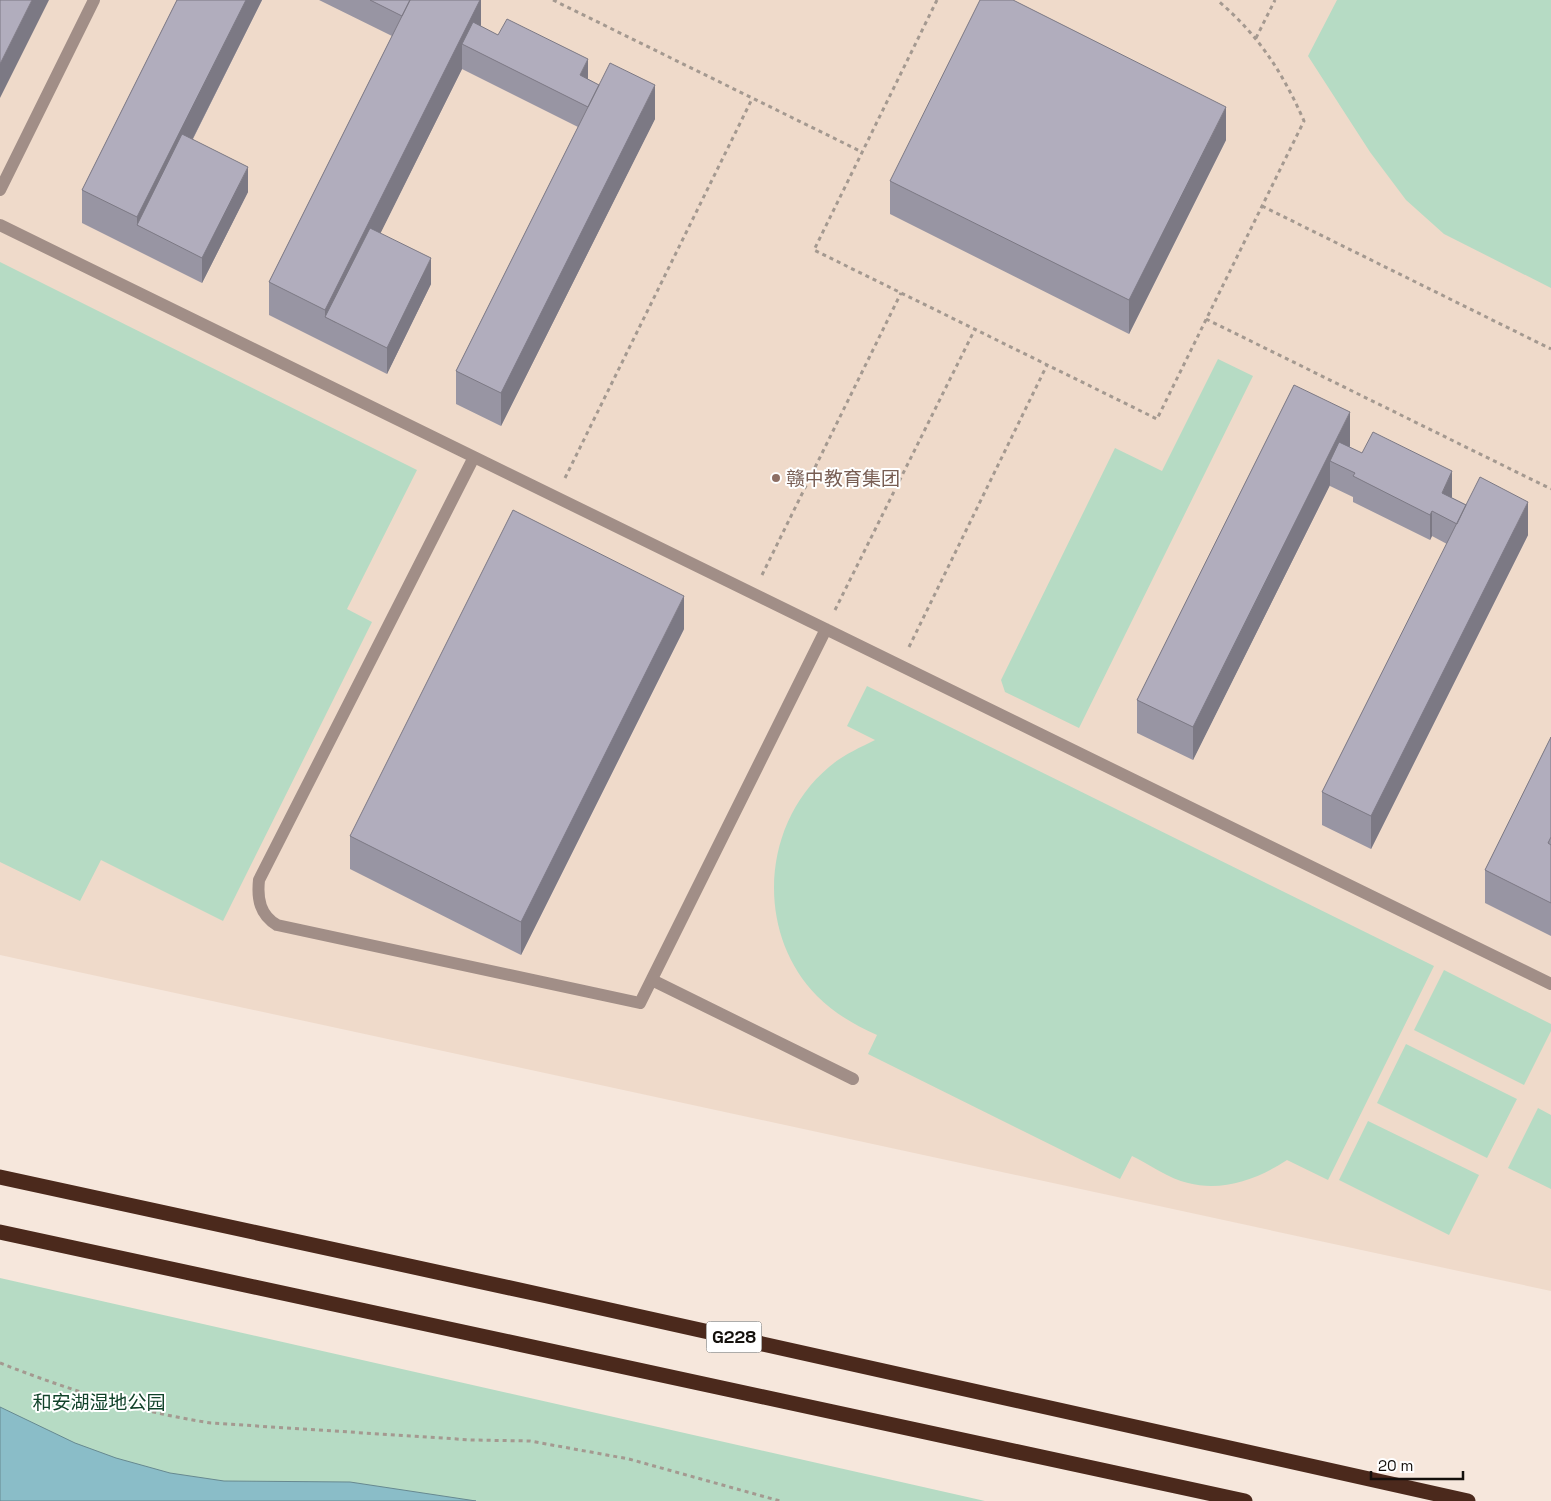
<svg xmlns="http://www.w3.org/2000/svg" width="1551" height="1501" viewBox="0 0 1551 1501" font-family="'Space Grotesk','Noto Sans SC',sans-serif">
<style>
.built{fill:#efdaca}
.green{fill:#b6dbc4}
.water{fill:#8abdc8;stroke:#678990}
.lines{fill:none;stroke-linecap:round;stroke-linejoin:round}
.path{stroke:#a49990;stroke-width:3;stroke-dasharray:4 4;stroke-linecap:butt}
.minor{stroke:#a18e87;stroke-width:12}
.highway{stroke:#4b291c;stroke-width:15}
.wall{fill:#9895a3}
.shaded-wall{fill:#7c7984}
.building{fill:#b1adbd;stroke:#7c7984}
.education-dot{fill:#8d6e63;stroke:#fff;stroke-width:2}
.labels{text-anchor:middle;stroke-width:4;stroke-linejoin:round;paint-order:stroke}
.shield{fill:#fff;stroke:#5a5855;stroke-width:1}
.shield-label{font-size:18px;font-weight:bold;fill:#14100c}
.education-label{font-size:19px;fill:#785e54;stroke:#fff;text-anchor:start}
.park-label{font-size:19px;fill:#11422a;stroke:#fff}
</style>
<rect width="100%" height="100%" fill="#f6e7dc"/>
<!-- built -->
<path class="built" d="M0,0H1551V1291L0,955Z"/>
<!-- green -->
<path class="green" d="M1337,0H1551V288L1444,234L1406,200L1370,152L1308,56Z
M0,262L417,470L347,609L372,622L223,921L101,860L80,901L0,862Z
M1218,359L1253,376L1079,728L1005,692L1001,680L1115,448L1162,471Z
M867,686L1434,966L1328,1180L1287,1160C1258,1179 1223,1192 1188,1183C1169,1179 1149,1164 1132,1156L1120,1179L868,1054L877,1035C855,1025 835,1014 817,996C755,933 761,824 829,767C843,755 859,748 875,740L847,726Z
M1444,970L1551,1024V1031L1524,1085L1414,1030Z
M1406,1044L1517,1099L1487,1158L1377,1103Z
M1538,1108L1551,1115V1189L1508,1168Z
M1368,1121L1479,1175L1449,1235L1339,1180Z
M0,1278L985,1501H0Z"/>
<!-- water -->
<path class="water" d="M0,1407L75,1443L116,1458L170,1473L224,1481L350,1482L476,1501H0Z"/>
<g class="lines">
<!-- path -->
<path class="path" d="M553,0L862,152
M937,0L814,250L1157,419L1304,121C1283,73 1258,34 1217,0
M1256,38L1275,0
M1262,206L1551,349
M1206,319L1551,489
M565,478L752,99
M762,575L901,293
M835,610L975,329
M909,647L1047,365
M0,1363C69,1390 138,1412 211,1423L472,1440L530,1441L629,1459L780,1501"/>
<!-- minor -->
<path class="minor" d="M0,190L94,0
M0,225L1551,984
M474,457L259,880C257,899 260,915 277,925L640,1003L826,629
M652,980L853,1079"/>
<!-- highway -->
<path class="highway" d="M0,1177L547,1296L1468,1501
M0,1232L1245,1501"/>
</g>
<!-- wall -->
<path class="wall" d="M177,0H262L193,139L248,192L202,283L82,223V190Z
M319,0H481V27L588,79L655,119L501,426L456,404V371L578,127L462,69L380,233L431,284L387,374L269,315V282L392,36Z
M1226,140L1129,334L890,214V181Z
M1294,385L1350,446L1349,447L1528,535L1371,849L1322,825V792L1447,544L1432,536L1430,540L1353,502V497L1330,486V485L1193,760L1137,733V700Z
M684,629L521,955L350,869V836Z
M1551,737V936L1485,903V870Z"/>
<!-- shaded-wall -->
<path class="shaded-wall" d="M32,0H49L0,98V64Z
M246,0H262L147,230L137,225V250V217Z
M480,0H481V31L462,44V69L336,323L325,317V310Z
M588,59V84L580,75Z
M655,85V119L501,426V393Z
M1226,107V140L1129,334V300Z
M248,167V192L202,283V258Z
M431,258V284L387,374V348Z
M1350,412V446L1340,465L1330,461V485L1193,760V727Z
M1452,471V497L1442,516V493Z
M1528,502V535L1371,849V816Z
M1432,511V536L1430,540V515Z
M684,596V629L521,955V922Z"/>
<!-- building -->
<path class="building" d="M0,0H32L0,64Z
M177,0H246L137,217L82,190Z
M370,0H410L402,16Z
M410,0H480L325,310L269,282Z
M980,0H1013L1226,107L1129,300L890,181Z
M507,19L588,59L580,75L599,85L588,107L462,44L473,22L498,35Z
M610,63L655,85L501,393L456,371Z
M182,134L248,167L202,258L137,225Z
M370,228L431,258L387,348L325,317Z
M1294,385L1350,412L1193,727L1137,700Z
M1373,432L1452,471L1442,493L1466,505L1457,524L1432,511L1430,515L1353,476L1355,473L1330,461L1339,442L1362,453Z
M1480,477L1528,502L1371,816L1322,792Z
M513,510L684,596L521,922L350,836Z
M1551,737V837L1548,843L1551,845V903L1485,870Z"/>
<!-- markers -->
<circle class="education-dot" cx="776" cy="478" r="5"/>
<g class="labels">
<!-- shield labels -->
<rect class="shield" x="706.5" y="1321.5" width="55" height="31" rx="4"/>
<g class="shield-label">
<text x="734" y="1343">G228</text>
</g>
<!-- education labels -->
<g class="education-label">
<text x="786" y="485">赣中教育集团</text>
</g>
<!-- park labels -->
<g class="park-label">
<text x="99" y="1409">和安湖湿地公园</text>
</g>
</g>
<!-- scale -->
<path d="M1371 1471v8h92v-8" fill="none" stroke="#14100c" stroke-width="2.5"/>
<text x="1378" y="1471" font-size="15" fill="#14100c" stroke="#ffffff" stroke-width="4" paint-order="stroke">20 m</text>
</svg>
